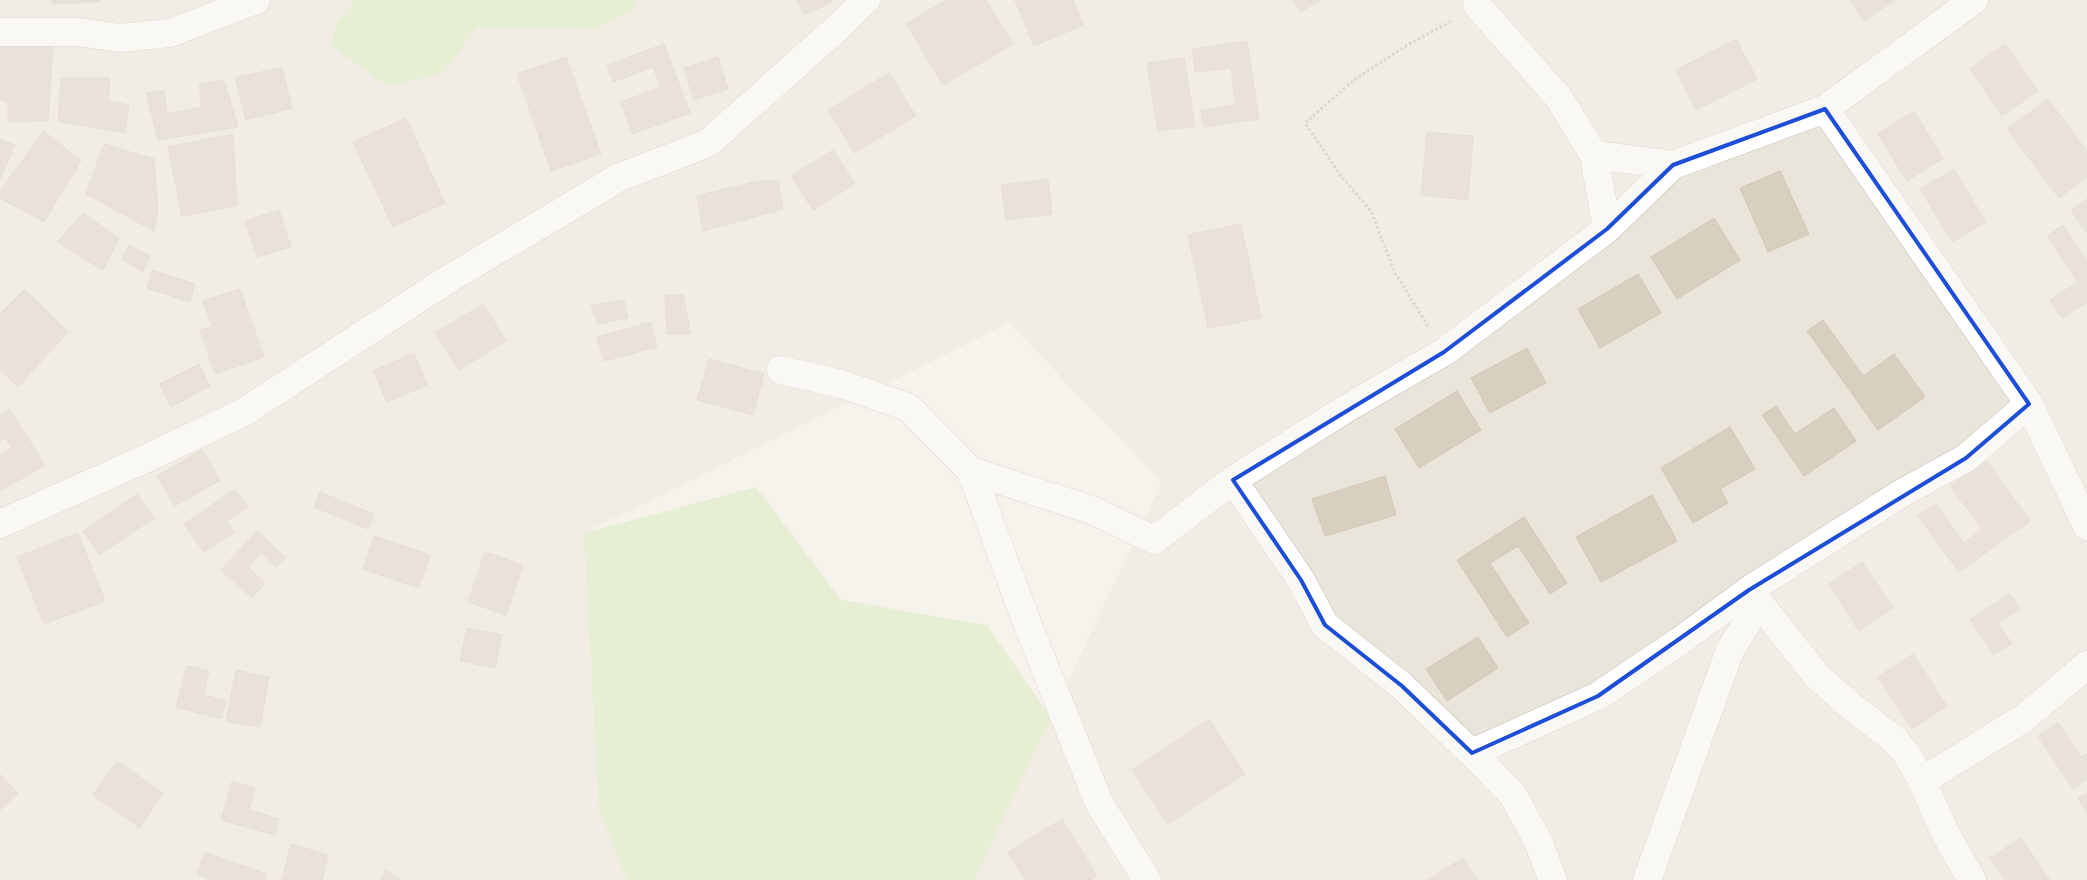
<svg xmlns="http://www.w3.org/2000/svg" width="2087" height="880" viewBox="0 0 2087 880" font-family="Helvetica,sans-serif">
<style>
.residential{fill:#eae5da}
.green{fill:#d2eab5}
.building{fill:#d8cfc1;stroke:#d3c7b4}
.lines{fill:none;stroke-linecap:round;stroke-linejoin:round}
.street-casing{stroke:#c2bbae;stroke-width:29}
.path{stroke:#c4b79f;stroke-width:3;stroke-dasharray:2.5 2.5;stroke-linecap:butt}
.street{stroke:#fff;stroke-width:28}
.marked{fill:none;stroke:#1d4ed8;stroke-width:4;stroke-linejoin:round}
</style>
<rect width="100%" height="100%" fill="#f6f3ec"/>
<!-- residential -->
<path class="residential" d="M0,0H2087V880H974L1162,482L1009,323L584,533L627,880H0Z"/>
<!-- green -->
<path class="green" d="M355,0H634L637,8L596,29L549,27L477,28L443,73L388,87L332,46L336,23Z
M756,487L841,600L987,625L1051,718L974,880H627L599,808L584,533Z"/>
<!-- building -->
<path class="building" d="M52,0H99V2L52,4Z
M797,0H831L832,2L804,15Z
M946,0H986L1013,44L943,85L906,24Z
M1015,0H1073L1083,25L1034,46Z
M1293,0H1320L1301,12Z
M1850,0H1895L1864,21Z
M1736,39L1757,79L1696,110L1676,70Z
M0,40L53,46L48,121L8,122V103L0,100Z
M1247,41L1259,119L1204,127L1201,110L1236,105L1231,68L1195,72L1192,49Z
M664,44L690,113L632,134L621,102L661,87L653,67L613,82L607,65Z
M2005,44L2038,91L2002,116L1970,69Z
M566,57L601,154L551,171L517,74Z
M718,57L728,89L694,100L684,68Z
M1184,58L1195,126L1158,131L1147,63Z
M282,67L292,108L246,120L235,78Z
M889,73L916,116L854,153L828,110Z
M61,78H110L108,101L129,105L125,133L58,121Z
M224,80L238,127L158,140L146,93L164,90L167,114L202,107L199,84Z
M2048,99L2087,151V177L2059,198L2007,129Z
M1914,111L1943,158L1907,181L1878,134Z
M406,118L445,203L393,227L353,142Z
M44,131L81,161L44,222L0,198V191Z
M1427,132L1473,136L1468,200L1421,195Z
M233,134L237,206L182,216L168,147Z
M0,140L15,145L0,179Z
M104,144L154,159L158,211L154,231L86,194Z
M833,150L855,184L813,210L791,176Z
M1954,169L1986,222L1952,242L1920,189Z
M1780,171L1809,234L1768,252L1740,188Z
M1048,179L1052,214L1006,220L1001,185Z
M762,180L778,182L783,209L703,231L697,196Z
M2087,199V233L2071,210Z
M279,210L291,247L257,257L245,221Z
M83,213L119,238L103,270L57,242Z
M1714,218L1740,260L1677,299L1651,257Z
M1241,224L1261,318L1208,328L1188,235Z
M2063,225L2087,262V302L2062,318L2050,300L2078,282L2047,236Z
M129,245L150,256L143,272L122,259Z
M152,270L195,284L190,302L147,288Z
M1638,274L1661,313L1600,348L1578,309Z
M25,289L68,332L18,387L0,370V314Z
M240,289L264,357L215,374L200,330L212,327L203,301Z
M665,295H683L691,334H667Z
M624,300L628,318L598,324L591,305Z
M483,304L506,341L459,370L435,333Z
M1823,320L1863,376L1894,354L1925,397L1878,430L1807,331Z
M651,322L657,347L604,361L597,337Z
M1527,348L1546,383L1490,413L1471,378Z
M414,353L427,385L387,402L373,371Z
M709,359L764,374L753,415L697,400Z
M199,364L210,386L171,407L160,384Z
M1457,391L1481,430L1419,468L1395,429Z
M1776,406L1795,434L1834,408L1856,441L1804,476L1762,415Z
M9,409L45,465L0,491V455L12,448L5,438L0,441V415Z
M1730,427L1755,469L1720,489L1728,503L1693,523L1661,468Z
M202,450L220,480L175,506L157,476Z
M1986,460L2030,521L1959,572L1918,516L1936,504L1964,543L1982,529L1950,486Z
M1385,476L1396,515L1325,536L1312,499Z
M235,489L248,507L227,521L234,532L204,552L184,524Z
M320,492L374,514L368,529L314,507Z
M137,494L154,518L99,555L83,531Z
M1652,495L1677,541L1601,582L1576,537Z
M1524,517L1567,583L1550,594L1518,546L1490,563L1529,623L1507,637L1457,560Z
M257,531L285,557L276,567L261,553L248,567L265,583L252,598L221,570Z
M78,533L105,601L44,624L17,557Z
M374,536L430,555L419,588L363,569Z
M485,552L523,565L506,615L468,602Z
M1862,562L1893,608L1859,631L1829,584Z
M2010,594L2020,609L1998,623L2012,644L1994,655L1970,619Z
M467,628L502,635L495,668L460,661Z
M1478,637L1498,668L1447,701L1426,669Z
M1913,654L1947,706L1912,729L1878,677Z
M187,666L209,671L203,695L226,701L221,719L176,707Z
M236,670L269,677L260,727L226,721Z
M1209,719L1245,774L1168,824L1132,770Z
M2058,722L2081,757L2087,754V779L2073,789L2038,736Z
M117,761L163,793L140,828L93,795Z
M0,774L18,793L0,810Z
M232,781L255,788L249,810L279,819L275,835L221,820Z
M2087,793V813L2078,798Z
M1062,819L1097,876L1091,880H1025L1008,852Z
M2021,838L2050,880H2005L1990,858Z
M291,844L328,855L322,880H282Z
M205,852L266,874L264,880H213L197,875Z
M1463,858L1477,880H1427Z
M386,870L401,880H380Z"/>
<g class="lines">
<defs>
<path id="street" d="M1477,5L1559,98L1594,155L1607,229
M0,32H78L120,38L170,33L256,0
M1825,109L2029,404L2087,526
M1594,155L1673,165
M781,370L841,384L908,407L971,471L1092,510L1154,540L1233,480
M971,471L1027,623L1099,803L1147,880
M0,524L147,458L244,412L444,282L618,178L708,143L836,29L866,0
M1749,590L1817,676L1853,708L1895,740L1908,756L1922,781L1945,833L1972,880
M1472,753L1598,696L1680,641L1749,590L1902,493L1966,458L2029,404
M1922,781L2024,718L2087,665
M1553,880L1538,841L1513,795L1485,766L1402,686L1325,625L1301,580L1233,480L1347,408L1444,352L1607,229L1673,165L1825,109L1974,0
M1647,880L1730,650L1759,604"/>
</defs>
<!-- street casing -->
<use href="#street" class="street-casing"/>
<!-- path -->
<path class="path" d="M1428,326L1395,273L1371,211L1341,176L1305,123L1354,80L1409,44L1452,21"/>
<!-- street -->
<use href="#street" class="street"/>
</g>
<!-- marked area -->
<path d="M0 0H2087V880H0ZM1825,109L2029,404L1966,458L1749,590L1598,696L1472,753L1402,686L1325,625L1301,580L1233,480L1444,352L1607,229L1673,165Z" fill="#f6f3ec" fill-opacity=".55" fill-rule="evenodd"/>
<path class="marked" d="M1825,109L2029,404L1966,458L1749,590L1598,696L1472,753L1402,686L1325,625L1301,580L1233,480L1444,352L1607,229L1673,165Z"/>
</svg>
